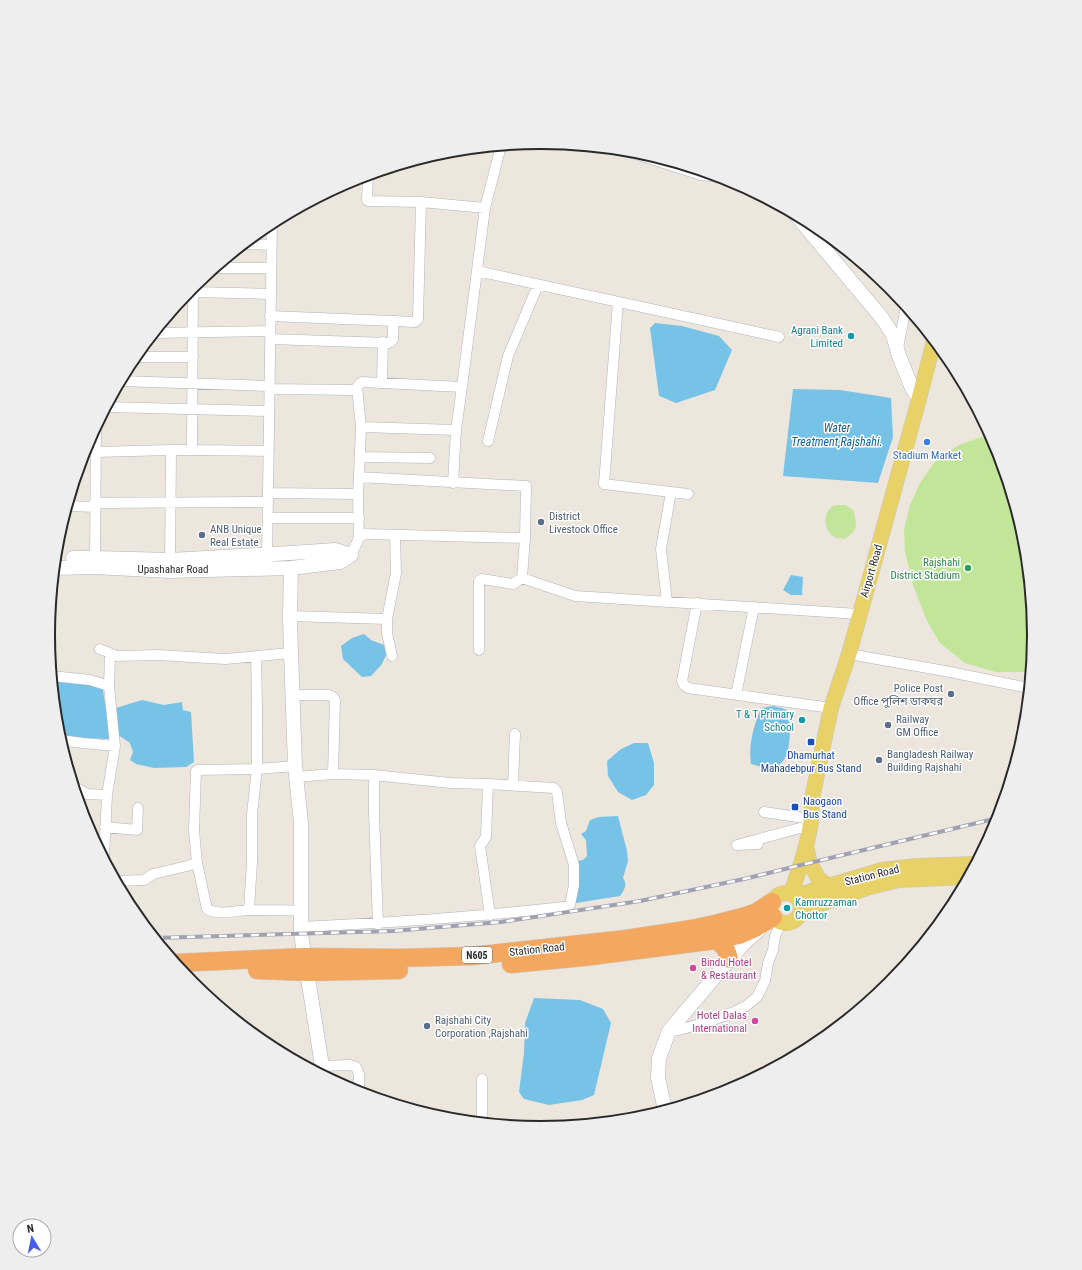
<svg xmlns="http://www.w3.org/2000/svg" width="1082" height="1270" viewBox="0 0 1082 1270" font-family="'Roboto Condensed','Noto Sans Bengali',sans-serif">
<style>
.pitch{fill:#c1e599}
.water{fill:#77c3e7}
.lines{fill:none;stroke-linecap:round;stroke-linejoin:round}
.street-casing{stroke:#b1b3bd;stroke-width:11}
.secondary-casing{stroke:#b1b3bd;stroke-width:15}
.primary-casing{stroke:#c8c8c8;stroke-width:16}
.highway-casing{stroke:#c8c8c8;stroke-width:19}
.street{stroke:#fff;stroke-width:10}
.secondary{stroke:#fff;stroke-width:14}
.primary{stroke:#e8d166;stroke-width:15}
.highway{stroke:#f4a85f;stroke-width:18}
.rail-casing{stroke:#a0a2b4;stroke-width:4}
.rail{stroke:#fff;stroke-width:2.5;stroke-dasharray:8;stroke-linecap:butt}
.culture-dot{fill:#0f9aa8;stroke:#fff;stroke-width:1.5}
.shop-dot{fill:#3f7fe0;stroke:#fff;stroke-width:1.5}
.service-dot{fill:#5c6f8a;stroke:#fff;stroke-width:1.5}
.leisure-dot{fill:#2e9e5b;stroke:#fff;stroke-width:1.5}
.transit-dot{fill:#1a4fb4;stroke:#fff;stroke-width:1.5}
.hotel-dot{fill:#d1479c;stroke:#fff;stroke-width:1.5}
.labels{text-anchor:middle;stroke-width:3;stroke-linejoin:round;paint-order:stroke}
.shield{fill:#fff;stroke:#6a6a6a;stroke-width:1}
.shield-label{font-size:10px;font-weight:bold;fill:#2a2a2a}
.culture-label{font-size:11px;fill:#0d838f;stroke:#fff;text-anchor:end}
.shop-label{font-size:11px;fill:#366cbe;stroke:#fff}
.service-label{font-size:11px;fill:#4e5e75;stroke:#fff;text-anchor:start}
.leisure-label{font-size:11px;fill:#27864d;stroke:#fff;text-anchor:end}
.street-label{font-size:11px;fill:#2a2a2a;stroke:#fff}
.transit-label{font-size:11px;fill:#164399;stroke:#fff}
.hotel-label{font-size:11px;fill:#b23c85;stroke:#fff;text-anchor:start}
.water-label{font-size:12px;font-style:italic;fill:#156193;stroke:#fff}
.rim{fill:none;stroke:#2a2a2a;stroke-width:2}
</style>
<rect width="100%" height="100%" fill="#ece6dd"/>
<!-- pitch -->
<path class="pitch" d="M990,434L997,447L1025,539L1034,635L1030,672H996L965,663L940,643L927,621L913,585L905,551L904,530L910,505L920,483L936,460L959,445Z
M845,505L853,510C857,525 859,529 845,539C842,538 837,539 835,537C824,533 822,513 832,507C835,505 841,505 845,505Z"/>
<!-- water -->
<path class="water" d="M655,323L682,326L719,336L732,350L715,390L676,403L659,396L650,328Z
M793,389L840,390L891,398L893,437L878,483L783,476Z
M791,575L803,577L802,595H791L783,590Z
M364,634L371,640L384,645L386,655L382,664L371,676L362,677L343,659L341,646L352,638Z
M53,681L94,684L103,690L110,739L75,738L59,735Z
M142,700L164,705L182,702L183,710L191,712L194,762L186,767L154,768L136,764L130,760L133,752L130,743L117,734L116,708Z
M773,706L785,709L788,711C790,725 794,764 773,767C766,768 758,766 751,764C748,745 754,725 761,708Z
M634,743H648L654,763V785L646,795L632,800L618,792L608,776L607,761L621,749Z
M618,816L627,851L628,861L623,878C628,885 624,890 620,896L576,903L575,900L576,861L583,860L587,856L586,840L581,834L586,831L590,820L599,817Z
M534,998L580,1000L603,1009L611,1023L594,1095L582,1100L549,1105L524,1099L519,1092L524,1053L525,1023Z"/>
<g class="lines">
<defs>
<path id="street" d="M623,150L701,175L725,178
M421,202L485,208
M244,244L271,245
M215,268H271
M477,271L779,337
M193,292L271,294
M618,302L604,484L688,494
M270,316L393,321
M154,333L270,331
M270,339L388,343L391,342L393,339V321L415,322L418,319L421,202L368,201L367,200L368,175
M898,348L906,307
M134,357H193
M120,381L269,386
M382,383L383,342
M357,387L361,427L359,477
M270,389L353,390C358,389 358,384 362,382L462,387L485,208L501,146
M106,407L269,411
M361,427L456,430
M488,441L508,356L538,285
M192,450L269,451
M95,452L171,450
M360,457L430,458
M453,483L456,430L462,387
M268,493L358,494L359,477L526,486L525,538L522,578L575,596L859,614
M358,494L359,538
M96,503L268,502
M67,506L96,507
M268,518H359
M351,555L359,538L364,534L525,538
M267,560L272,223
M95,563L96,426
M170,567L171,450H192L193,286
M667,602L661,549L671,492
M697,603L682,681L684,685L688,688L831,708
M290,616L387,619L396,573L395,535
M387,619V633L392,656
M100,649L117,656L158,655L225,659L291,653
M479,650V581L482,579L513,584L522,578
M849,654L945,671L1029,688
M256,656L257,704V769L197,770L196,771L194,831L197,863L207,909C220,916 237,910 251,910C267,910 284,910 301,911
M52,676L90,680L109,686
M293,695H329L333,697L335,700L333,774
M736,695L754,607
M60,740L83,743L115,746
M374,775V813L378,924
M296,777L333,774L374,775L450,783L488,784
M513,785L515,734
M75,788H77L87,794L107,795
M764,812L811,819
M105,827L137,830L138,808
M758,844L737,845L800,828L809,829
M104,858L107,795L115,746L109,686L110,653
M116,881L144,880L153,874L187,866L197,863
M249,910L252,862V814L257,769L295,766
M301,927C389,923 476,917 563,907L570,905L574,885V865L561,823L557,792L554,788L488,784L486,837L480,846L490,915
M669,1031L679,1030L710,1021L734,1012L746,1006L757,997L765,981L768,963L773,950L775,936L781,923
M322,1066L350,1065L356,1067L359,1074V1092
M482,1122V1079"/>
<path id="secondary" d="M795,214L882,318L893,335L899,356L912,388L919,399
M73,558H95L171,560L291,553L335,550L351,555
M55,568L95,567L170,571L291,568L340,562L351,555
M291,568L290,616L291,653L295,766L301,823V934L322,1066L321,1074
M665,1110L658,1078L659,1058L669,1031L735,953L743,944L759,930"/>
<path id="primary" d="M806,846L810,863L818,878L828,886
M771 908a15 15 0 1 1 30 0a15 15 0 1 1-30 0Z
M791,893C799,870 815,826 811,803L831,708L849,654L919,399L934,341
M795,896L882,870L917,866L975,864
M801,909L815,906L870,887L898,880L968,877"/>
<path id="highway" d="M716,940C724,945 727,950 729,959
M176,963L305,957L399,958L472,956L626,939L692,929L719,923L746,916L757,912L772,902
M511,964L584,957L716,940L739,935L755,928L773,917
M257,970L308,972L399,970"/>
</defs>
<!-- street casing -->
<use href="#street" class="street-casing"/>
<!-- secondary casing -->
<use href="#secondary" class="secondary-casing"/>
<!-- primary casing -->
<use href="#primary" class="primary-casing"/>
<!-- highway casing -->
<use href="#highway" class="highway-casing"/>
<!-- street -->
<use href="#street" class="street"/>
<!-- secondary -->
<use href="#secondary" class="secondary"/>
<!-- primary -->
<use href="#primary" class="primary"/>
<!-- highway -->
<use href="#highway" class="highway"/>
<defs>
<path id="rail" d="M155,938L393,931L501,922L640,901L744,879L801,865L998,818"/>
</defs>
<!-- rail casing -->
<use href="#rail" class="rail-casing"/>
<!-- rail -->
<use href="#rail" class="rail"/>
</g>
<!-- markers -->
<g class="culture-dot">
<circle cx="851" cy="336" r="4"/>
<circle cx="802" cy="720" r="4"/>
<circle cx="787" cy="908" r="4"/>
</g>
<circle class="shop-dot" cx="927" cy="442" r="4"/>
<g class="service-dot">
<circle cx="541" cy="522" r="4"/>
<circle cx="202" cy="535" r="4"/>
<circle cx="951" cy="694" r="4"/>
<circle cx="888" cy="725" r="4"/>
<circle cx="879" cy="760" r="4"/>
<circle cx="427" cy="1026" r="4"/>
</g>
<circle class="leisure-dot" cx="968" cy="568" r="4"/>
<g class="transit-dot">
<rect x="807" y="738" width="8" height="8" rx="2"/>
<rect x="791" y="803" width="8" height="8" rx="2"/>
</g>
<g class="hotel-dot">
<circle cx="693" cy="968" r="4"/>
<circle cx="755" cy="1021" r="4"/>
</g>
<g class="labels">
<!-- shield labels -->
<rect class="shield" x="462" y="947" width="30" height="16" rx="3"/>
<g class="shield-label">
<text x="477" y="959">N605</text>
</g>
<!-- culture labels -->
<g class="culture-label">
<text x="843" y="334">Agrani Bank<tspan x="843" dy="13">Limited</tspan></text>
<text x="794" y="718">T &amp; T Primary<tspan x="794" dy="13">School</tspan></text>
<text x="795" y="906" text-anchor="start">Kamruzzaman<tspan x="795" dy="13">Chottor</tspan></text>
</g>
<!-- shop labels -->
<g class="shop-label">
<text x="927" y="459">Stadium Market</text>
</g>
<!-- service labels -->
<g class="service-label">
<text x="549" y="520">District<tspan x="549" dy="13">Livestock Office</tspan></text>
<text x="210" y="533">ANB Unique<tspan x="210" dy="13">Real Estate</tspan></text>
<text x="943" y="692" text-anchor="end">Police Post<tspan x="943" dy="13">Office পুলিশ ডাকঘর</tspan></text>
<text x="896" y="723">Railway<tspan x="896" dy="13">GM Office</tspan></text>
<text x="887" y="758">Bangladesh Railway<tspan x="887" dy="13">Building Rajshahi</tspan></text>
<text x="435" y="1024">Rajshahi City<tspan x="435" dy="13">Corporation ,Rajshahi</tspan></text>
</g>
<!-- leisure labels -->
<g class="leisure-label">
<text x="960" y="566">Rajshahi<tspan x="960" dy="13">District Stadium</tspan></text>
</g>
<!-- street labels -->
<g class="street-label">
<text x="173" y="573">Upashahar Road</text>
<text transform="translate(871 571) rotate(-74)" y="4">Airport Road</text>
<text transform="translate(872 875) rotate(-14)" y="4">Station Road</text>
<text transform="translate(537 949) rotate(-6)" y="4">Station Road</text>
</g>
<!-- transit labels -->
<g class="transit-label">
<text x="811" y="759">Dhamurhat<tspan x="811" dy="13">Mahadebpur Bus Stand</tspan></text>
<text x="803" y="805" text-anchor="start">Naogaon<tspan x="803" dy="13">Bus Stand</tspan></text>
</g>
<!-- hotel labels -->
<g class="hotel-label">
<text x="701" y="966">Bindu Hotel<tspan x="701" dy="13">&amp; Restaurant</tspan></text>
<text x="747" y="1019" text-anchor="end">Hotel Dalas<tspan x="747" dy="13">International</tspan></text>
</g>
<!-- water labels -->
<g class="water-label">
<text x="837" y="432">Water<tspan x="837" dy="14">Treatment,Rajshahi.</tspan></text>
</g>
</g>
<!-- crop -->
<path d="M0 0H1082V1270H0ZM55 635a486 486 0 1 1 972 0a486 486 0 1 1-972 0Z" fill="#eee" fill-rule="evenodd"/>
<path class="rim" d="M55 635a486 486 0 1 1 972 0a486 486 0 1 1-972 0Z"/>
<!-- north arrow -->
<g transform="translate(32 1238) rotate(350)"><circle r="19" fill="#ffffff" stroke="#aaaaaa"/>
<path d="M0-3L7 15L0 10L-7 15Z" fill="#475def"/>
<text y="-6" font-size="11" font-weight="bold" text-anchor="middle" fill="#2a2a2a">N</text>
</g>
</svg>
